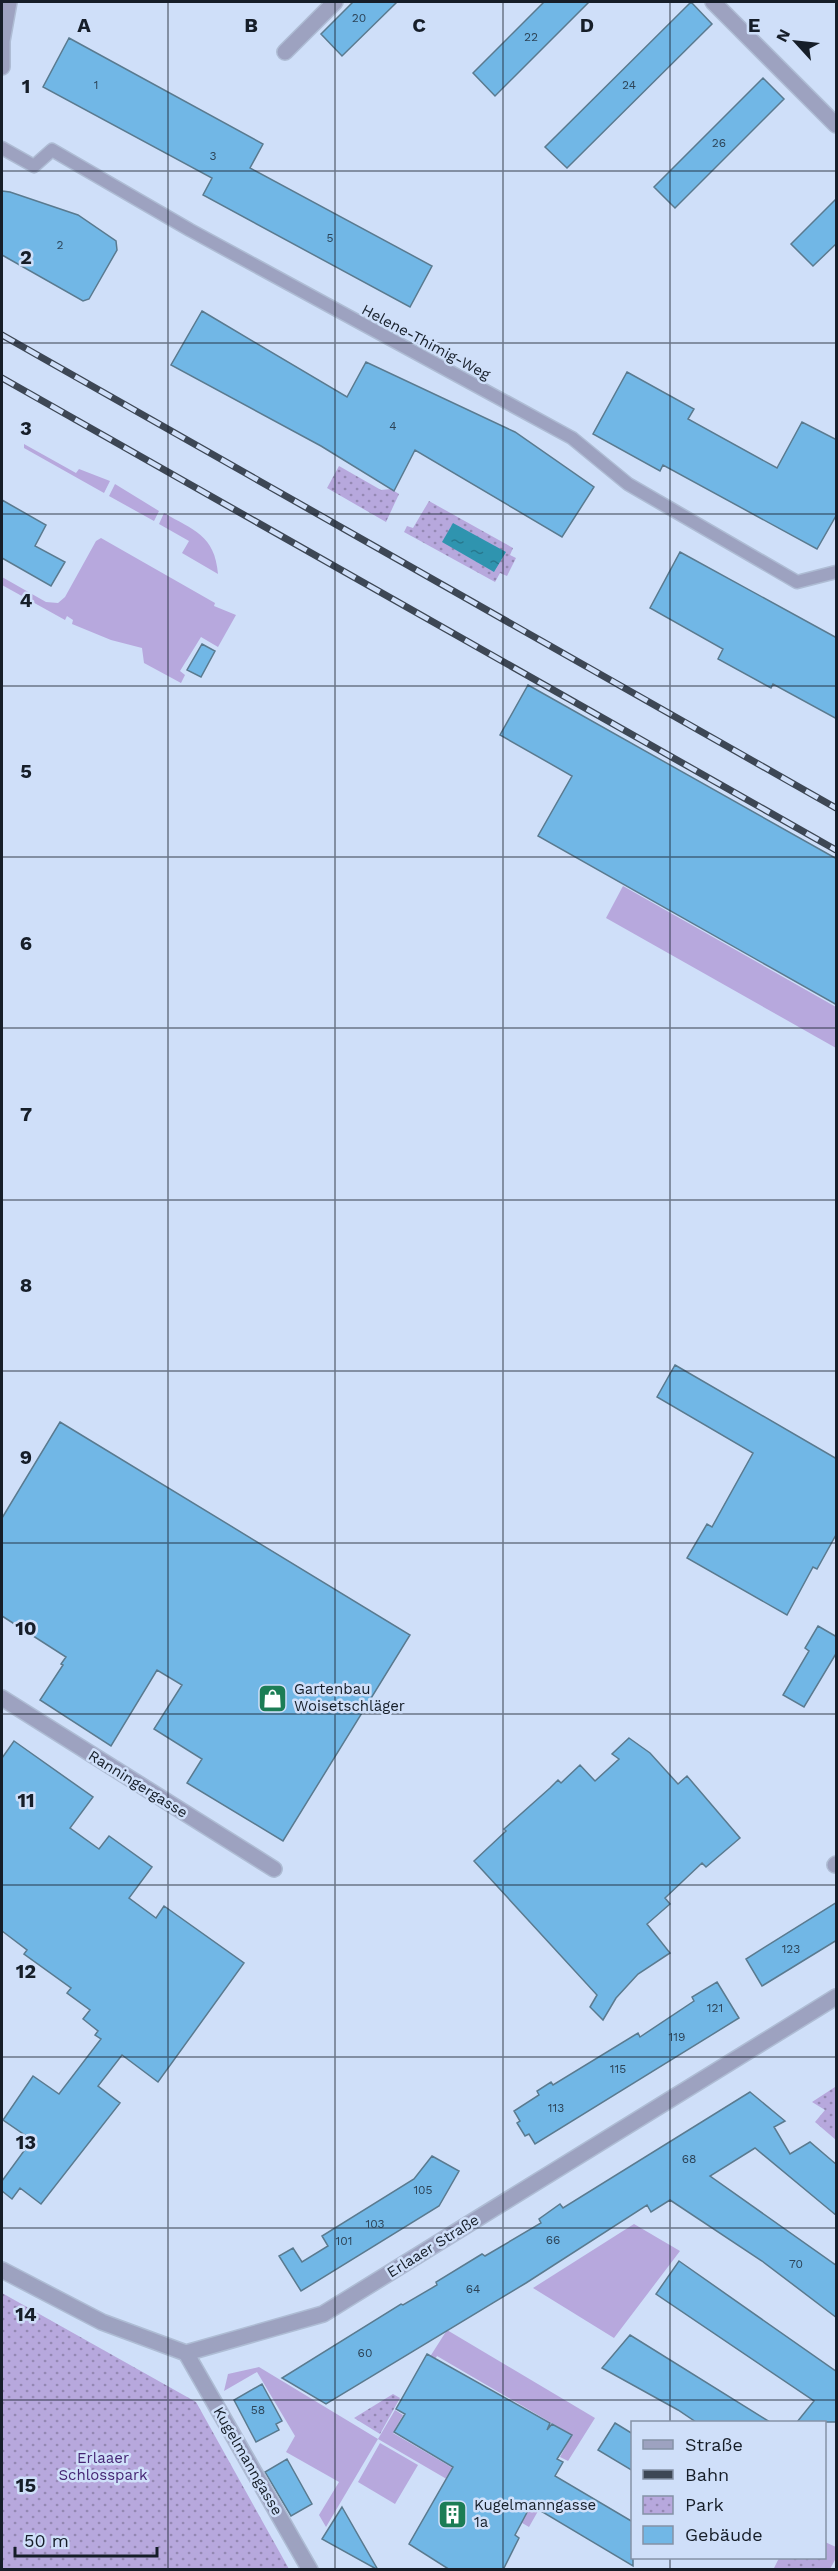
<svg xmlns="http://www.w3.org/2000/svg" width="838" height="2571" viewBox="0 0 838 2571" font-family="'Work Sans',sans-serif">
<style>
.grass{fill:#b7a8dd}
.park{fill:url(#park-dots)}
.water{fill:url(#water-ripples)}
.building{fill:#71b7e6;stroke:#5a7a8f;stroke-width:1.5}
.lines{fill:none;stroke-linecap:round;stroke-linejoin:round}
.pedestrian-casing{stroke:#aebcd4;stroke-width:15}
.minor-casing{stroke:#aebcd4;stroke-width:18}
.pedestrian{stroke:#9da2c0;stroke-width:12}
.minor{stroke:#9da2c0;stroke-width:15}
.rail-casing{stroke:#3d4755;stroke-width:7}
.rail{stroke:#cfdff9;stroke-width:4.5;stroke-dasharray:14;stroke-linecap:butt}
.grid{fill:none;stroke:#161e29;stroke-width:1.5;stroke-opacity:0.55}
.labels{text-anchor:middle;stroke-width:5;stroke-linejoin:round;paint-order:stroke}
.number-label{font-size:12px;fill:#2d4458}
.street-label{font-size:15px;fill:#161e29;stroke:#cfdff9}
.poi-label{font-size:15px;fill:#161e29;stroke:#cfdff9;text-anchor:start}
.park-label{font-size:15px;fill:#452674;stroke:#cfdff9}
.grid-label{font-size:20px;text-anchor:middle;font-weight:bold;fill:#161e29;stroke:#cfdff9;stroke-width:5;stroke-linejoin:round;paint-order:stroke}
</style>
<defs>
<pattern id="park-dots" width="8" height="8" patternUnits="userSpaceOnUse" patternTransform="scale(1.5)"><rect width="8" height="8" fill="#b7a8dd"/><path d="M2 2h.1M6 6h.1" fill="none" stroke="#9488b3" stroke-width="1.8" stroke-linecap="round"/></pattern>
<pattern id="water-ripples" width="26" height="14" patternUnits="userSpaceOnUse" patternTransform="scale(1.5)"><rect width="26" height="14" fill="#2f94af"/><path d="M2 4q2-2 4 0t4 0M15 11q2-2 4 0t4 0" fill="none" stroke="#27788e"/></pattern>
</defs>
<rect width="100%" height="100%" fill="#cfdff9"/>
<!-- grass -->
<path class="grass" d="M24,444L76,473L79,469L110,481L104,493L24,448Z
M115,484L159,511L154,521L109,496Z
M164,513C193,530 215,535 218,574L182,553L189,541L159,524Z
M101,538L215,603L214,606L236,615L218,647L201,637L180,671L185,675L181,683L144,663L142,648L111,640L72,624L73,620L67,616L65,620L2,585V577L46,602L58,603L65,597L96,541Z
M623,886L836,1007V1048L606,918Z
M634,2224L680,2251L614,2338L533,2288Z
M447,2330L595,2418L568,2461L560,2457L572,2435L437,2356L431,2366L426,2363Z
M259,2367L378,2439L395,2410L403,2415L393,2433L528,2512L539,2492L546,2497L529,2527L378,2439L326,2527L319,2515L339,2482L286,2452L295,2436L257,2372L224,2391L228,2374Z
M380,2443L418,2465L395,2504L358,2482Z
M825,2542L836,2547V2558L830,2569L773,2570L779,2558H824Z"/>
<!-- park -->
<path class="park" d="M339,466L381,490L391,489L399,494L386,522L327,488Z
M429,501L513,548L510,555L516,558L507,576L500,573L495,582L404,532L407,526L413,528Z
M835,2087L836,2089V2140L815,2122L825,2110L812,2102Z
M2,2293L196,2402L289,2569H2Z
M393,2394L400,2398L380,2434L354,2418Z
M794,2558H822V2563L816,2569H779Z"/>
<!-- water -->
<path class="water" d="M453,523L506,552L494,572L442,542Z"/>
<!-- building -->
<path class="building" d="M353,2H397L342,56L321,34Z
M544,2H589L495,96L473,73Z
M691,2L712,24L567,168L545,147Z
M69,38L263,144L250,168L432,266L410,307L203,195L212,178L43,87Z
M763,78L784,99L675,208L654,187Z
M2,191L10,192L78,215L116,241L117,250L89,299L83,301L2,255Z
M837,198V243L813,266L791,244Z
M202,311L347,397L366,362L515,432L594,487L562,537L415,450L394,491L321,446L171,365Z
M627,372L694,409L688,419L777,468L802,422L837,440V514L817,549L663,465L660,471L593,434Z
M2,500L46,525L35,546L65,562L51,586L2,558Z
M680,552L837,638V719L773,684L771,688L718,659L723,649L650,608Z
M202,644L215,651L201,677L187,670Z
M528,685L837,859V1005L538,836L572,776L500,735Z
M675,1365L837,1459V1533L817,1569L813,1567L787,1615L687,1558L707,1524L712,1527L753,1453L657,1397Z
M60,1422L410,1635L283,1841L187,1783L202,1759L154,1729L182,1685L157,1670L111,1746L40,1700L63,1665L61,1664L66,1657L2,1616V1518Z
M818,1626L837,1637V1652L804,1707L783,1695L809,1651L805,1648Z
M629,1738L650,1753L678,1784L687,1776L740,1838L706,1867L702,1863L665,1898L670,1904L647,1924L670,1953L638,1974L616,1998L603,2020L590,2007L597,1995L474,1861L506,1831L504,1829L550,1788L558,1780L561,1783L580,1765L595,1781L619,1759L612,1754Z
M14,1741L93,1797L70,1828L99,1849L109,1836L152,1867L129,1898L156,1918L164,1906L244,1963L158,2082L122,2055L98,2086L120,2103L41,2204L20,2188L12,2199L2,2191V2181L32,2140L3,2120L33,2076L59,2094L101,2039L95,2035L98,2031L83,2019L90,2010L67,1993L71,1988L24,1954L27,1950L2,1931V1758Z
M837,1902V1940L762,1986L746,1959Z
M717,1982L739,2018L535,2144L529,2134L525,2136L517,2123L520,2121L514,2111L539,2095L537,2091L551,2082L553,2085L638,2033L640,2037L694,2001L692,1997Z
M750,2092L785,2121L774,2127L790,2154L810,2142L837,2165V2216L755,2148L710,2176L837,2266V2318L762,2261L670,2200L651,2212L647,2205L526,2283L326,2404L282,2378L401,2304L403,2305L437,2285L436,2282L482,2254L485,2256L541,2223L539,2219L560,2204L563,2208Z
M432,2156L459,2171L439,2206L301,2291L279,2256L293,2248L302,2262L328,2246L322,2236L414,2179Z
M679,2261L837,2372V2422H797L814,2401L656,2294Z
M630,2335L770,2422H696L678,2410L602,2368Z
M427,2354L550,2423L547,2430L552,2424L572,2435L557,2459L563,2462L555,2476L633,2522V2566L531,2505L515,2535L519,2538L503,2570H450L409,2544L453,2467L394,2432L405,2414L396,2409Z
M262,2384L282,2421L276,2424L279,2430L256,2442L234,2400Z
M615,2423L633,2434V2471L598,2450Z
M287,2459L312,2504L291,2516L265,2472Z
M342,2507L378,2570L322,2539Z"/>
<g class="lines">
<defs>
<path id="pedestrian" d="M2,148L34,166L52,150L190,230L572,438L628,484L797,582L836,572"/>
<path id="minor" d="M713,2L836,125
M285,52L335,2
M2,67V41L9,2
M2,1698L274,1869
M835,1865L836,1864
M2,2270L102,2322L186,2353L323,2314L836,1997
M186,2353L310,2570"/>
</defs>
<!-- pedestrian casing -->
<use href="#pedestrian" class="pedestrian-casing"/>
<!-- minor casing -->
<use href="#minor" class="minor-casing"/>
<!-- pedestrian -->
<use href="#pedestrian" class="pedestrian"/>
<!-- minor -->
<use href="#minor" class="minor"/>
<defs>
<path id="rail" d="M2,335L836,808
M2,378L836,850"/>
</defs>
<!-- rail casing -->
<use href="#rail" class="rail-casing"/>
<!-- rail -->
<use href="#rail" class="rail"/>
</g>
<!-- grid -->
<path class="grid" d="M168,2V2570M335,2V2570M503,2V2570M670,2V2422M2,171H836M2,343H836M2,514H836M2,686H836M2,857H836M2,1028H836M2,1200H836M2,1371H836M2,1543H836M2,1714H836M2,1885H836M2,2057H836M2,2228H836M2,2400H836M670,2558V2570"/>
<!-- icons -->
<defs>
<symbol id="shop-square" viewBox="-11 -11 22 22"><rect x="-9" y="-9" width="18" height="18" rx="4" fill="#1c7d55" stroke="#cfdff9"/><path d="M-5-2.5h2.3a2.7 3.5 0 0 1 5.4 0H5L5.5 6h-11ZM-1.5-2.5h3a1.5 2.3 0 0 0-3 0Z" fill="#fff"/></symbol>
<symbol id="building-square" viewBox="-11 -11 22 22"><rect x="-9" y="-9" width="18" height="18" rx="4" fill="#1c7d55" stroke="#cfdff9"/><path d="M-4-6H4V6H1V3H-1V6H-4ZM-2.5-4.3h1.7v1.8h-1.7ZM.8-4.3h1.7v1.8H.8ZM-2.5-1h1.7V.8h-1.7ZM.8-1h1.7V.8H.8Z" fill="#fff"/></symbol>
</defs>
<g fill-rule="evenodd">
<use href="#shop-square" x="256" y="1682" width="33" height="33"/>
<use href="#building-square" x="436" y="2498" width="33" height="33"/>
</g>
<g class="labels">
<!-- number labels -->
<g class="number-label">
<text x="359" y="22">20</text>
<text x="531" y="41">22</text>
<text x="96" y="89">1</text>
<text x="629" y="89">24</text>
<text x="719" y="147">26</text>
<text x="213" y="160">3</text>
<text x="330" y="242">5</text>
<text x="60" y="249">2</text>
<text x="393" y="430">4</text>
<text x="791" y="1953">123</text>
<text x="715" y="2012">121</text>
<text x="677" y="2041">119</text>
<text x="618" y="2073">115</text>
<text x="556" y="2112">113</text>
<text x="689" y="2163">68</text>
<text x="423" y="2194">105</text>
<text x="375" y="2228">103</text>
<text x="553" y="2244">66</text>
<text x="344" y="2245">101</text>
<text x="796" y="2268">70</text>
<text x="473" y="2293">64</text>
<text x="365" y="2357">60</text>
<text x="258" y="2414">58</text>
</g>
<!-- street labels -->
<g class="street-label">
<text transform="translate(426 342) rotate(28)" y="5">Helene-Thimig-Weg</text>
<text transform="translate(138 1784) rotate(32)" y="5">Ranningergasse</text>
<text transform="translate(433 2246) rotate(-32)" y="5">Erlaaer Straße</text>
<text transform="translate(248 2461) rotate(60)" y="5">Kugelmanngasse</text>
</g>
<!-- poi labels -->
<g class="poi-label">
<text x="294" y="1694">Gartenbau<tspan x="294" dy="17">Woisetschläger</tspan></text>
<text x="474" y="2510">Kugelmanngasse<tspan x="474" dy="17">1a</tspan></text>
</g>
<!-- park labels -->
<g class="park-label">
<text x="103" y="2463">Erlaaer<tspan x="103" dy="17">Schlosspark</tspan></text>
</g>
</g>
<g class="grid-label">
<text x="84" y="32">A</text>
<text x="251" y="32">B</text>
<text x="419" y="32">C</text>
<text x="587" y="32">D</text>
<text x="754" y="32">E</text>
<text x="26" y="93">1</text>
<text x="26" y="264">2</text>
<text x="26" y="435">3</text>
<text x="26" y="607">4</text>
<text x="26" y="778">5</text>
<text x="26" y="950">6</text>
<text x="26" y="1121">7</text>
<text x="26" y="1292">8</text>
<text x="26" y="1464">9</text>
<text x="26" y="1635">10</text>
<text x="26" y="1807">11</text>
<text x="26" y="1978">12</text>
<text x="26" y="2149">13</text>
<text x="26" y="2321">14</text>
<text x="26" y="2492">15</text>
</g>
<!-- border -->
<rect width="838" height="2571" fill="none" stroke="#161e29" stroke-width="6"/>
<!-- legend -->
<rect x="631" y="2421" width="195" height="138" fill="#cfdff9" stroke="#8592a6" stroke-width="1.5"/>
<rect x="643" y="2440" width="30" height="9" fill="#9da2c0" stroke="#8592a6" stroke-width="1.5"/>
<text x="685" y="2451" font-size="18" fill="#161e29">Straße</text>
<rect x="643" y="2470" width="30" height="9" fill="#3d4755" stroke="#8592a6" stroke-width="1.5"/>
<text x="685" y="2481" font-size="18" fill="#161e29">Bahn</text>
<rect x="643" y="2496" width="30" height="18" fill="url(#park-dots)" stroke="#8592a6" stroke-width="1.5"/>
<text x="685" y="2511" font-size="18" fill="#161e29">Park</text>
<rect x="643" y="2526" width="30" height="18" fill="#71b7e6" stroke="#8592a6" stroke-width="1.5"/>
<text x="685" y="2541" font-size="18" fill="#161e29">Gebäude</text>
<!-- north arrow -->
<g transform="translate(796 42) rotate(297)" stroke="#cfdff9" stroke-width="4.5" paint-order="stroke">
<path d="M0-4.5L10 22L0 15L-10 22Z" fill="#161e29"/>
<text y="-9" font-size="16" font-weight="bold" text-anchor="middle" fill="#161e29">N</text>
</g>
<!-- scale -->
<path d="M15 2547v9h142v-9" fill="none" stroke="#161e29" stroke-width="3"/>
<text x="24" y="2547" font-size="18" fill="#161e29" stroke="#cfdff9" stroke-width="4.5" paint-order="stroke">50 m</text>
</svg>
